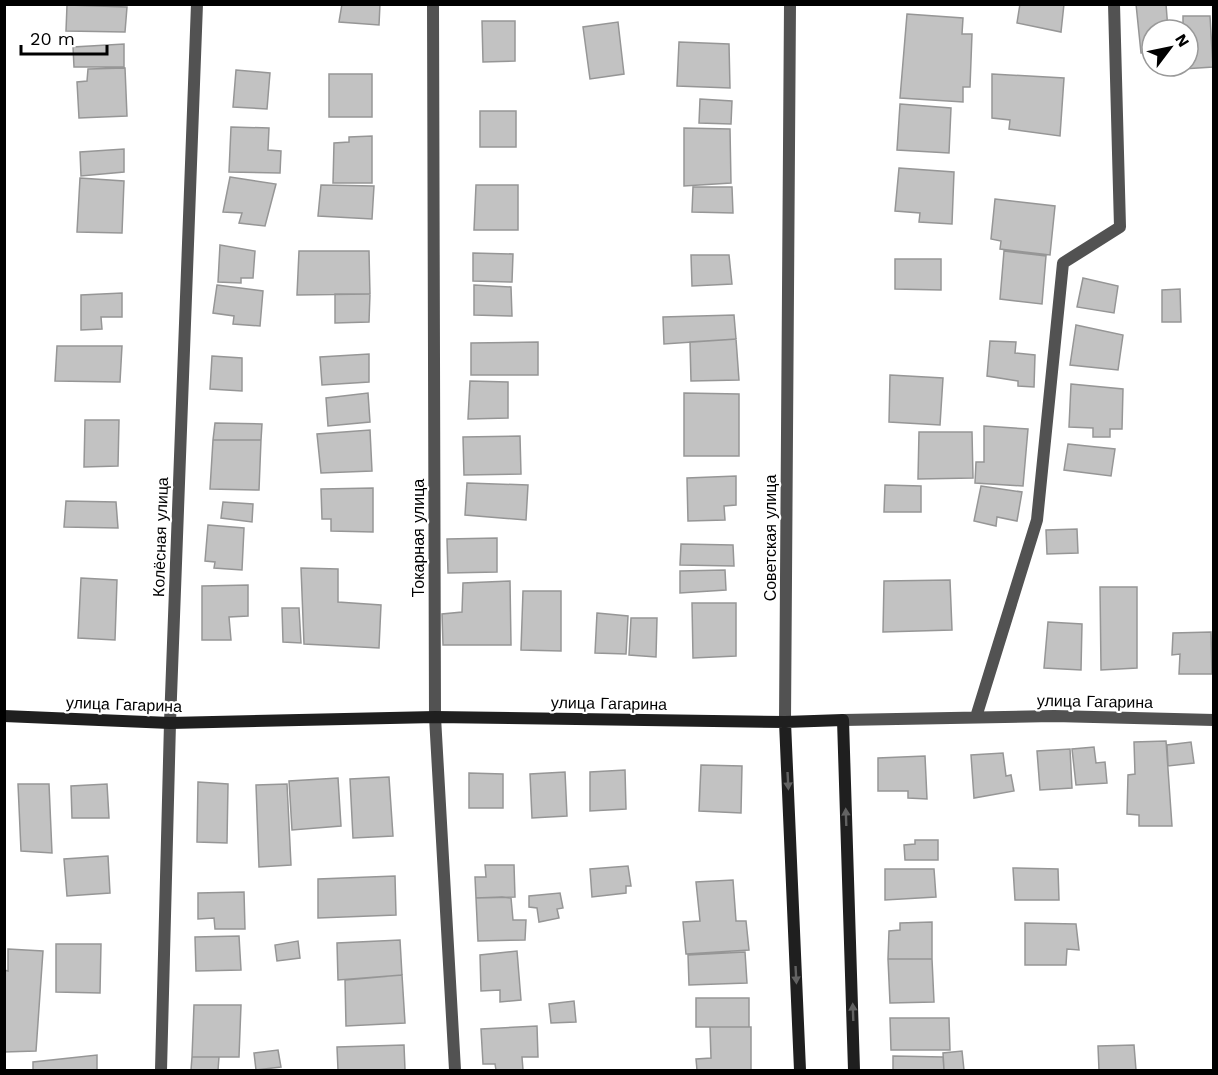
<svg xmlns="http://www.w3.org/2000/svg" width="1218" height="1075" viewBox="0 0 1218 1075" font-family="'Work Sans',sans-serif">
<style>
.building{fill:#c2c2c2;stroke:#969696;stroke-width:1.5}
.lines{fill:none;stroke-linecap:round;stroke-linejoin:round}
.street{stroke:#525252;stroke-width:12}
.secondary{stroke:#1f1f1f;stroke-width:12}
.oneway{fill:#626262}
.labels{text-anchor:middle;stroke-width:4.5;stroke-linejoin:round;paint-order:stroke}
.street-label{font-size:16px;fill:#000;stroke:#fff}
</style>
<rect width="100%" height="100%" fill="#fff"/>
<!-- building -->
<path class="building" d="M342,4H380L379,25L339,22Z
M1020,4H1064L1061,32L1017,23Z
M1136,4H1166L1168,30H1152V52L1141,53Z
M67,5L127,7L125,32L66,31Z
M907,14L963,18L962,34H972L970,87H963V102L900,98Z
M1183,16H1210L1213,67L1183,69V66H1188V30H1183Z
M482,21H515V61L483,62Z
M618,22L624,74L590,79L583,27Z
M679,42L729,44L730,88L677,86Z
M124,44V67H74L73,47Z
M125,68L127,116L79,118L77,82L87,81L88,69Z
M236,70L270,73L267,109L233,107Z
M329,74H372V117H329Z
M992,74L1064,78L1060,136L1009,129L1010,120L992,118Z
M700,99L732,101L731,124L699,123Z
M900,104L951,108L949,153L897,150Z
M480,111H516V147H480Z
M231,127L269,128L268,150L281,151L280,173L229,172Z
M684,128L730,129L731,183L684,186Z
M372,136V183H333L334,143L349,142V137Z
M124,149V172L81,176L80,152Z
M899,168L954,172L952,224L919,222L920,213L895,211Z
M230,177L276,184L265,226L239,223L242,213L223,212Z
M80,178L124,181L122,233L77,232Z
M321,185L374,186L372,219L318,216Z
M476,185H518V230H474Z
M693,187H732L733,213L692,212Z
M995,199L1055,206L1050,255L1000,249L1001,241L991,239Z
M220,245L255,251L253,278H241V283L218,282Z
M299,251H369L370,294L297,295Z
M1004,251L1046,256L1042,304L1000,299Z
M473,253L513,254L512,282L473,281Z
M691,255H729L732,284L692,286Z
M895,259H941V290L895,289Z
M1083,278L1118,286L1114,313L1077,307Z
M217,285L263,291L260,326L233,324L234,316L213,313Z
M474,285L511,287L512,316L474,315Z
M1180,289L1181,322H1162V290Z
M122,293V317H101L102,329L81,330V295Z
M335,294H370L369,322L335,323Z
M734,315L736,339L664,344L663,317Z
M1076,325L1123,335L1118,370L1070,365Z
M736,339L739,380L691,381L690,342Z
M990,341L1016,342L1015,353L1035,355L1034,387L1018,386V381L987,376Z
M538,342V375H471V343Z
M57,346H122L120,382L55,381Z
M369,354V382L322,385L320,357Z
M212,356L242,358V391L210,389Z
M890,375L943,378L940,425L889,422Z
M470,381L508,382V418L468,419Z
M1071,384L1123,389L1122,429H1110V437H1093V428L1069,427Z
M368,393L370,422L328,426L326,398Z
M684,393L739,394V456H684Z
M85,420H119L118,466L84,467Z
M215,423L262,424L261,440H213Z
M984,426L1028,429L1023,486L975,483L976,462H984Z
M370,430L372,471L321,473L317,434Z
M919,432H972L973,478L918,479Z
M520,436L521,474L464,475L463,437Z
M213,440H261L259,490L210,489Z
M1068,444L1115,449L1111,476L1064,470Z
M736,476V505L724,506L725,520L688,521L687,478Z
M467,483L528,485L526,520L465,515Z
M885,485L921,486V512H884Z
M981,486L1022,492L1017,521L997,517L996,526L974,521Z
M373,488V532L331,531V519H322L321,489Z
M66,501L116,502L118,528L64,527Z
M223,502L253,504L252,522L221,518Z
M208,525L244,528L242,570L214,568L215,562L205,561Z
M1077,529L1078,553L1047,554L1046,530Z
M497,538V572L448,573L447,539Z
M681,544L733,545L734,566L680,565Z
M301,568L338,569V602L381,605L379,648L304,644Z
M725,570L726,590L680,593V571Z
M81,578L117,580L115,640L78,638Z
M950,580L952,630L883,632L884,581Z
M510,581L511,645H443L442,614L462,612L463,583Z
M248,585V616L229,617L231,640H202V586Z
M1100,587H1137V668L1101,670Z
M523,591H561V651L521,650Z
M692,603H736V656L693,658Z
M282,608H299L301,643L283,642Z
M597,613L628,616L626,654L595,653Z
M631,618H657L656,657L629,655Z
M1048,622L1082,624L1081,670L1044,668Z
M1211,632L1212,674H1179L1180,654L1172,655L1173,633Z
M1166,741L1172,826H1139V815L1127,814L1128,775L1135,774L1134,742Z
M1191,742L1194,763L1168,766L1167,745Z
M1094,747L1096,763L1105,762L1107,783L1076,785L1072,749Z
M1070,749L1072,788L1040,790L1037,751Z
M1003,753L1006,776L1011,775L1014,791L974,798L971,755Z
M925,756L927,799L908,798V791H878V758Z
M701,765L742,766L741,813L699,811Z
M625,770L626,809L590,811V772Z
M565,772L567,816L532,818L530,774Z
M469,773L503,774V808H469Z
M389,777L393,836L353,838L350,779Z
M338,778L341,826L292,830L289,781Z
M198,782L228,784L227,843L197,842Z
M18,784H49L52,853L21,851Z
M107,784L109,818H72L71,786Z
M287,784L291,865L259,867L256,785Z
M915,840H938V860H905L904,845L915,844Z
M108,856L110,893L67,896L64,859Z
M485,865H514L515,897L476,898L475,877H486Z
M628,866L631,886H626V893L592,897L590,869Z
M1013,868L1058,869L1059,900H1015Z
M885,869H934L936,897L885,900Z
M395,876L396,915L318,918V879Z
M733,880L736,921H746L749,950L686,954L683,922L700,921L696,882Z
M244,892L245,929H215L214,918L198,919V893Z
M560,893L563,908L557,909L559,918L539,922L537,908L529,907V896Z
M502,897L511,898L513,920H526L525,940L478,941L476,898Z
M932,922V959H888L889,931L900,930V923Z
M1025,923L1076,924L1079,950L1067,949L1066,965H1025Z
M239,936L241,970L196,971L195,937Z
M400,940L402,975L338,980L337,943Z
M298,941L300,958L277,961L275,945Z
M56,944H101L100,993L56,992Z
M8,949L43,951L36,1051L4,1052V970L8,971Z
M517,951L521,1000L500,1002V990L481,991L480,955Z
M745,952L747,983L689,985L688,955Z
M888,959H932L934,1002L890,1003Z
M402,975L405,1023L346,1026L345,980Z
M696,998H749V1027H696Z
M574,1001L576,1022L551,1023L549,1004Z
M194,1005H241L239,1057H192Z
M890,1018H949L950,1050H891Z
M537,1026L538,1057H522L523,1070H496L495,1064H483L481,1029Z
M710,1027H751V1070H697L696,1059L711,1058Z
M404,1045L405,1070H338L337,1047Z
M1134,1045L1136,1070H1099L1098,1046Z
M278,1050L281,1067L256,1070L254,1053Z
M962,1051L964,1070H944L943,1053Z
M97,1055V1070H33V1062Z
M893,1056L943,1057L944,1070H893Z
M192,1057H219L218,1070H191Z"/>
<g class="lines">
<!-- street -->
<path class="street" d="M433,4L435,717L455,1070
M976,717L1037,520L1063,263L1120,227L1114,4
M843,720L1054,716L1214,720
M785,722L790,4
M161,1070L170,723L197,4"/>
<!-- secondary -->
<path class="secondary" d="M4,716L170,723L435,717L785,722L843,720L854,1070
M785,722L800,1070"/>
</g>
<!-- one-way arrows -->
<defs><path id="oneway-solid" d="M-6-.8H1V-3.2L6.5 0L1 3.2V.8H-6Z" transform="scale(1.5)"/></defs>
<g class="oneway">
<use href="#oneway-solid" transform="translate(788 781) rotate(87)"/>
<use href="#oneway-solid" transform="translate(846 817) rotate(-92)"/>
<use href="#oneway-solid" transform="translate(796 975) rotate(87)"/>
<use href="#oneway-solid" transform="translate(853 1012) rotate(-92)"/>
</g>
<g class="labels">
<!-- street labels -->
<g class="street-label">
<text transform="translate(160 537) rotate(-88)" y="6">Колёсная улица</text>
<text transform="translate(418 538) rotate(-90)" y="6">Токарная улица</text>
<text transform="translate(770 538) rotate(-90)" y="6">Советская улица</text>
<text transform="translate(1095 701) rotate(1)" y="6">улица Гагарина</text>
<text transform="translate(609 703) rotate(1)" y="6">улица Гагарина</text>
<text transform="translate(124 704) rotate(2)" y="6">улица Гагарина</text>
</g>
</g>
<!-- border -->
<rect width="1218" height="1075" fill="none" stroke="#000000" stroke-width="12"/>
<!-- north arrow -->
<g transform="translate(1170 48) rotate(58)"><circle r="28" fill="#ffffff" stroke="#999999" stroke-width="1.5"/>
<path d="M0-4.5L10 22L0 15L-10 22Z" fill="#000000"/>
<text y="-9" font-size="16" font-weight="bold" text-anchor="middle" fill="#000000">N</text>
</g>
<!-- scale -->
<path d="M21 45v9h86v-9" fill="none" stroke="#000000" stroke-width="3"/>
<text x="30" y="45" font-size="18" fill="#000000" stroke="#ffffff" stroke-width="4.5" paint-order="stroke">20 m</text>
</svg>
